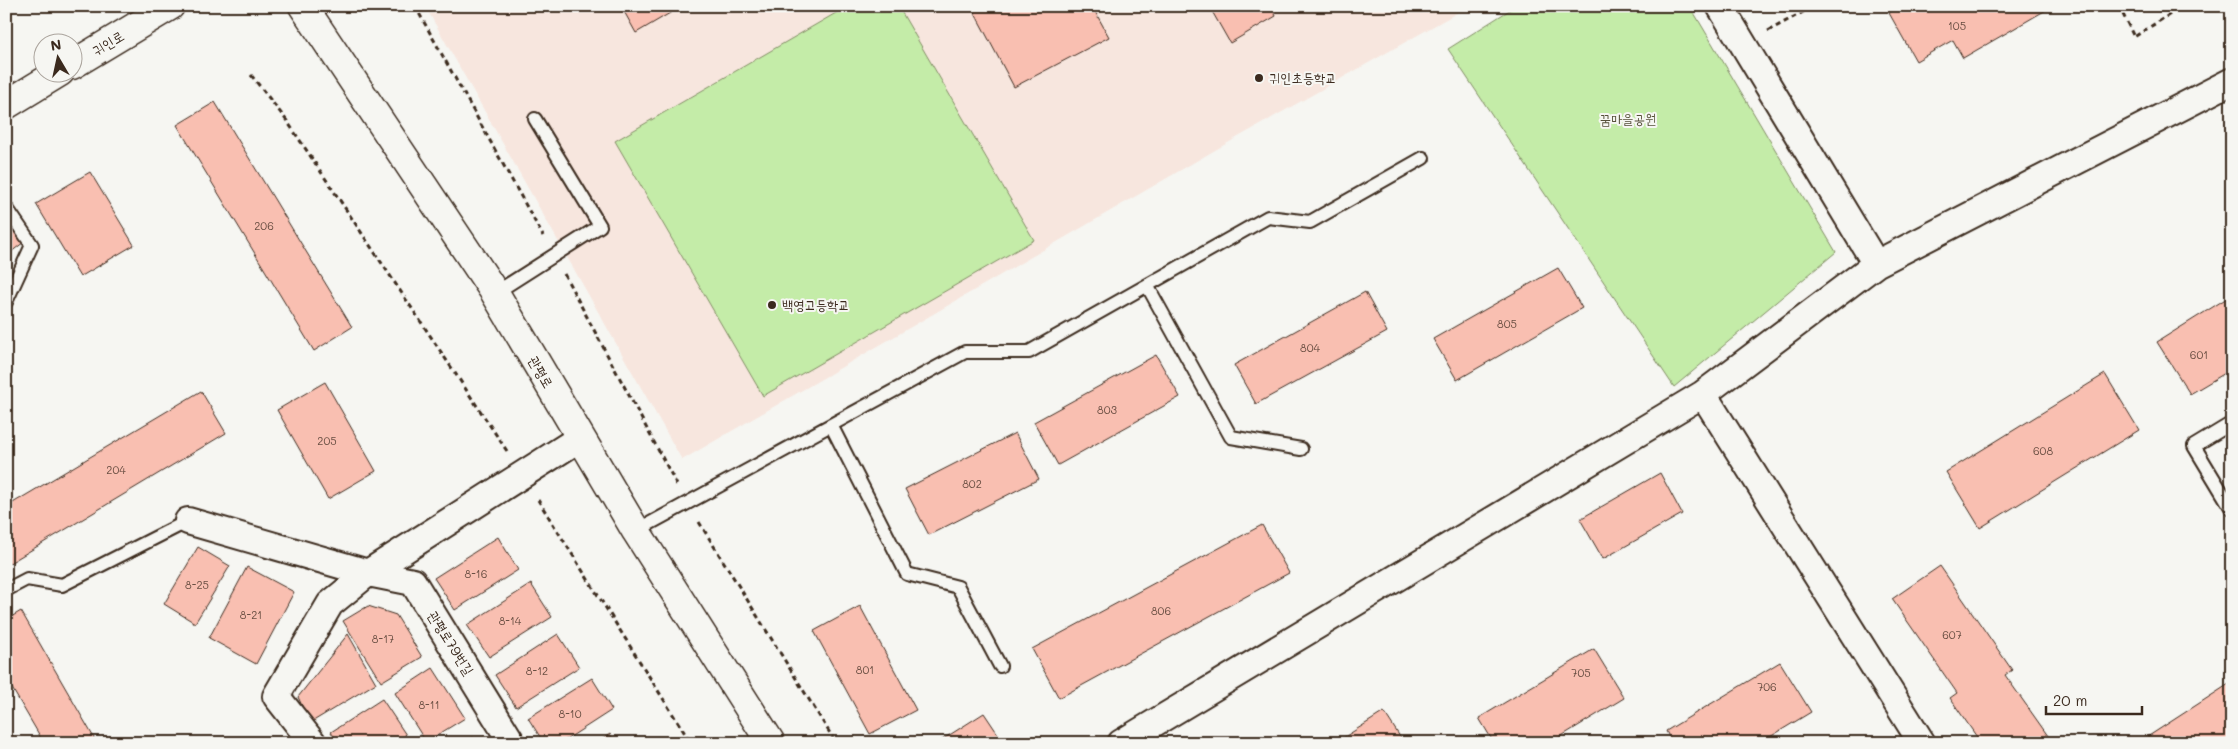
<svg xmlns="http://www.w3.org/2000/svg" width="2238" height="749" viewBox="0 0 2238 749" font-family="Mali,'Poor Story',sans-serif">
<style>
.built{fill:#f7e6de}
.green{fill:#c4eca8;stroke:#808b63}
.building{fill:#f9bfb1;stroke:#3b2a1e}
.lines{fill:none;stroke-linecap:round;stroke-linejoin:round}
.lane-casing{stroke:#3b2a1e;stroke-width:16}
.street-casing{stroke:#3b2a1e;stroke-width:30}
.secondary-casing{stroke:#3b2a1e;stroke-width:31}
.path{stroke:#3b2a1e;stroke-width:3;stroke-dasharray:5 4;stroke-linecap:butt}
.lane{stroke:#f6f6f2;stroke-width:12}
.street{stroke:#f6f6f2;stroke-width:26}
.secondary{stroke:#f6f6f2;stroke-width:28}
.poi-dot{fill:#3b2a1e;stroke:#f6f6f2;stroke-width:2}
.labels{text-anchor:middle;stroke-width:4;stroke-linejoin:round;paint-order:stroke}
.number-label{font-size:11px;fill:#6a4f43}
.street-label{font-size:14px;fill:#3b2a1e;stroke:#f6f6f2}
.poi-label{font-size:14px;fill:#3b2a1e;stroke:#f6f6f2;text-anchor:start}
.park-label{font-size:14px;fill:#56513a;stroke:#f6f6f2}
</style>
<rect width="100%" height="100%" fill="#f6f6f2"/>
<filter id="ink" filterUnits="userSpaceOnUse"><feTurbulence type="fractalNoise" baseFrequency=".02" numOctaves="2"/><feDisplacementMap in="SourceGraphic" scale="10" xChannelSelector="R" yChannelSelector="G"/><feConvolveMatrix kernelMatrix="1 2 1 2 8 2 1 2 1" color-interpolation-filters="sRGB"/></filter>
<g filter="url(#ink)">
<!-- built -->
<path class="built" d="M425,6H1469L1217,149L682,460Z"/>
<!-- green -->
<path class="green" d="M848,6H898L1034,240L763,396L615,141Z
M1516,6H1690L1836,252L1674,387L1448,49Z"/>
<!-- building -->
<path class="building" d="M621,6H682L636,33Z
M971,6H1092L1109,37L1014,87Z
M1209,6H1271L1276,16L1230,43Z
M1900,6H2053L1963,58L1953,40L1916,61L1889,13Z
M215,102L352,327L314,351L177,125Z
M90,172L134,245L80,277L36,204Z
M6,213L24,242L6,256Z
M1558,268L1582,308L1457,380L1433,339Z
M1365,292L1387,332L1256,404L1234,365Z
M2232,295V369L2190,394L2157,342Z
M1156,355L1180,397L1058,465L1034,422Z
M2105,374L2139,430L1980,528L1946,472Z
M325,382L376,471L328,499L277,410Z
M201,391L226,433L8,564L6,507Z
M1015,433L1039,479L929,535L905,489Z
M1660,473L1682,514L1603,559L1580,519Z
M1262,525L1289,573L1059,698L1032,649Z
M498,537L518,570L455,610L434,578Z
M198,547L230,566L195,623L164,604Z
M1940,566L2012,670L2005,675L2053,743H1981L1950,698L1957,693L1892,599Z
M247,567L294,592L256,664L209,638Z
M531,584L552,617L489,657L467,625Z
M368,606L396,615L422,657L381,682L343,621Z
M860,606L916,710L870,734L814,631Z
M21,611L97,743H44L6,678V620Z
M348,634L376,683L310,723L298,697Z
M558,634L579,667L516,707L495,675Z
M1594,649L1624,698L1550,743H1494L1479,718Z
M1780,662L1811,712L1760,743H1672L1666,731Z
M433,668L465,718L426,742L395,693Z
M592,678L612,710L561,743H544L528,718Z
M2232,682V743H2138Z
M382,699L406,735L394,743H338L331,732Z
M1384,712L1404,743H1335Z
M984,713L1004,743H937Z
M610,734L616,743H597Z
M473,737L477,743H464Z"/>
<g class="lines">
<defs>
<path id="lane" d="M6,207L32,245L6,302
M1148,287L1231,437L1301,449
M495,293L600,226L535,119
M2232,423L2194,446L2232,509
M831,425L907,574L958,587L1000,666
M636,531L965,352H1029L1268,217L1310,222L1423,158
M6,590L27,579L62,585L188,521"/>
<path id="street" d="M1720,6L1876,264
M1703,394L1922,743
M188,521L368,573L413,582L512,743
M313,743L276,696L330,604L368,573L580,438
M1121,743L1703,394L1876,264L2232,81"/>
<path id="secondary" d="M303,6L495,293L636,531L771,743
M72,65L170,6
M6,105L60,72"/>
</defs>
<!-- lane casing -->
<use href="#lane" class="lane-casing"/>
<!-- street casing -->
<use href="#street" class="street-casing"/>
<!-- secondary casing -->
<use href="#secondary" class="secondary-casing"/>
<!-- path -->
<path class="path" d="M415,6L543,236
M2119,6L2134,37L2183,6
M1768,31L1814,6
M251,75L287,121L507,451
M564,274L677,485
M538,500L691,743
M699,522L836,743"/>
<!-- lane -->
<use href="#lane" class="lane"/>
<!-- street -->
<use href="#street" class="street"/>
<!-- secondary -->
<use href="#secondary" class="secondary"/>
</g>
</g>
<!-- markers -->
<g class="poi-dot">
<circle cx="1259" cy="78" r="5"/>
<circle cx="772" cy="305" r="5"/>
</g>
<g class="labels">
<!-- number labels -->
<g class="number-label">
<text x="1957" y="30">105</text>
<text x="264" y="230">206</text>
<text x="1507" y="328">805</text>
<text x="1310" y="352">804</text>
<text x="2199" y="359">601</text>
<text x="1107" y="414">803</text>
<text x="327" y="445">205</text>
<text x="2043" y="455">608</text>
<text x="116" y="474">204</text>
<text x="972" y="488">802</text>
<text x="476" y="578">8-16</text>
<text x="197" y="589">8-25</text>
<text x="1161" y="615">806</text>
<text x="251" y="619">8-21</text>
<text x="510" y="625">8-14</text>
<text x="1952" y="639">607</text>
<text x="383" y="643">8-17</text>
<text x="865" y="674">801</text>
<text x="537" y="675">8-12</text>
<text x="1581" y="677">705</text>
<text x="1767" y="691">706</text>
<text x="429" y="709">8-11</text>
<text x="570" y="718">8-10</text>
</g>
<!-- street labels -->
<g class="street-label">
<text transform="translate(108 43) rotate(-31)" y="5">귀인로</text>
<text transform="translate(541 372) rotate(60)" y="5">관평로</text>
<text transform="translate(451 643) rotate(58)" y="5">관평로79번길</text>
</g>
<!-- poi labels -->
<g class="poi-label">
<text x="1269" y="83">귀인초등학교</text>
<text x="782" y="310">백영고등학교</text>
</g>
<!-- park labels -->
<g class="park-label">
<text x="1628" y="124">꿈마을공원</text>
</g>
</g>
<!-- margin -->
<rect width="2238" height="749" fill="none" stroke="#f6f6f2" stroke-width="25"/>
<rect x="12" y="12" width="2213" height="724" fill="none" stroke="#3b2a1e" stroke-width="2" filter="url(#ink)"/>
<!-- north arrow -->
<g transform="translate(58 58) rotate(351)"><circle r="24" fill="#f6f6f2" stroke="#aba49d"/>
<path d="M0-4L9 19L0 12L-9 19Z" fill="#3b2a1e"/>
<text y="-8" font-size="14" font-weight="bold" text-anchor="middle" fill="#3b2a1e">N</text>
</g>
<!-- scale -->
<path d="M2046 706v8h96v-8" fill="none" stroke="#3b2a1e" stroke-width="2.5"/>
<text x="2053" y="706" font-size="15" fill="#3b2a1e" stroke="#f6f6f2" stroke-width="4" paint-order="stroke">20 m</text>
</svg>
